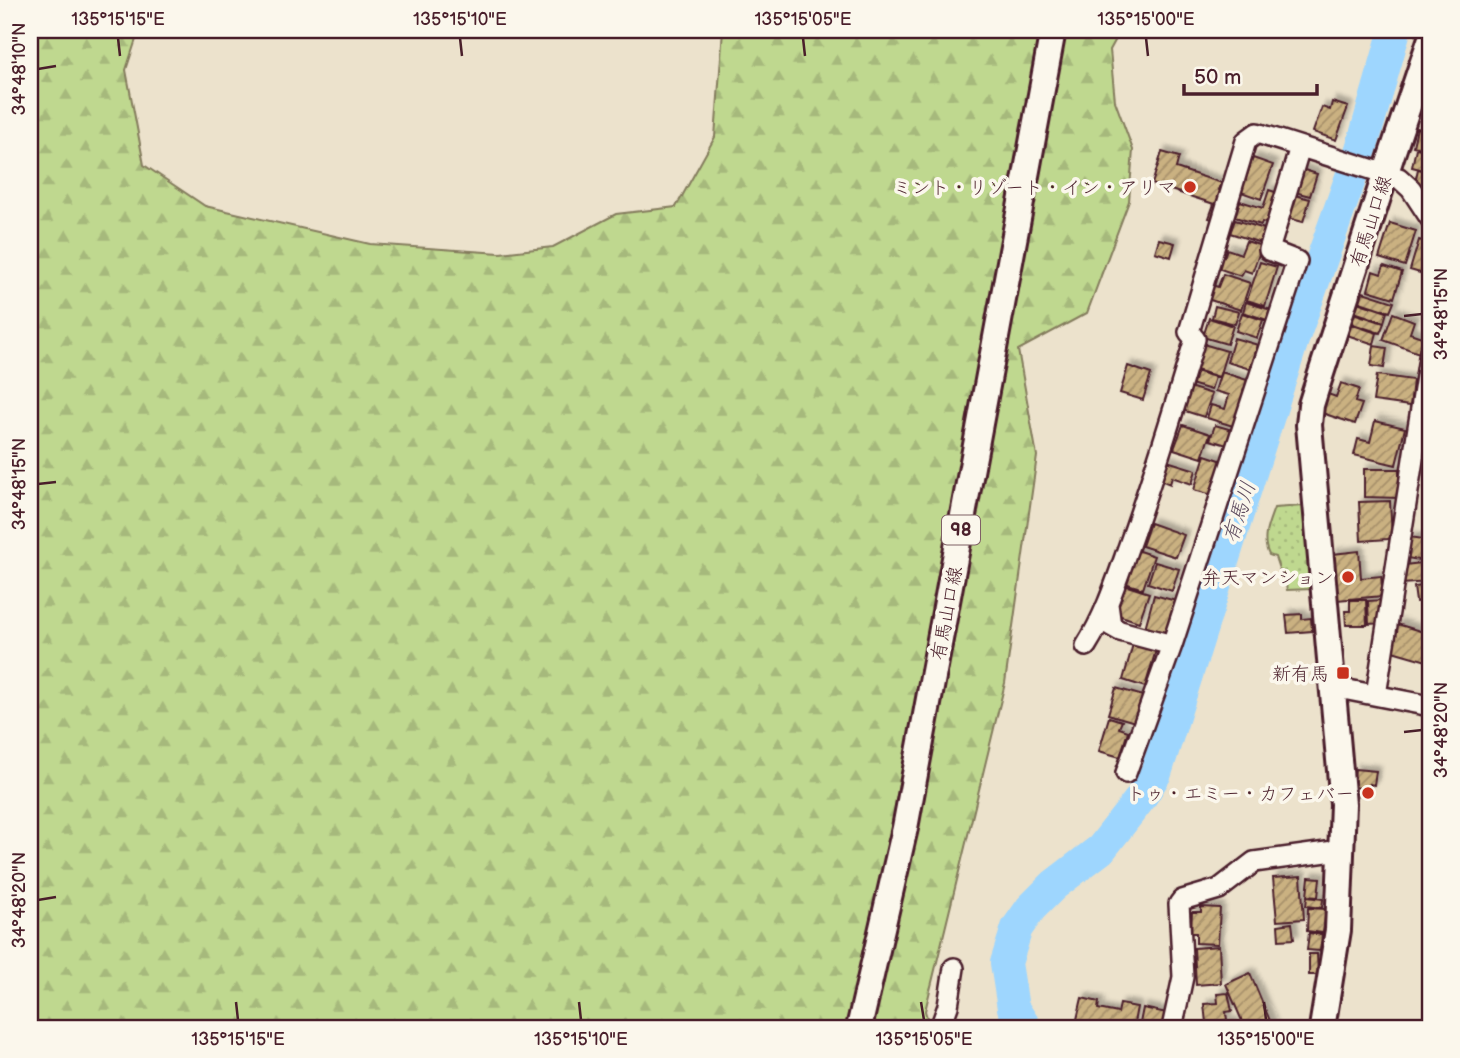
<svg xmlns="http://www.w3.org/2000/svg" width="1460" height="1058" viewBox="0 0 1460 1058" font-family="'Balsamiq Sans','Klee One',sans-serif">
<style>
.grass{fill:url(#grass-dots);stroke:#847c5d;stroke-width:2}
.forest{fill:url(#forest-firs);stroke:#847c5d;stroke-width:2}
.lines{fill:none;stroke-linecap:round;stroke-linejoin:round}
.river{stroke:#9ed6fe;stroke-width:32}
.building{fill:url(#building-hatch);stroke:#4a1f2b;stroke-width:2;filter:url(#shadow)}
.minor-casing{stroke:#4a1f2b;stroke-width:24}
.major-casing{stroke:#4a1f2b;stroke-width:30}
.minor{stroke:#fbf7ec;stroke-width:19}
.major{stroke:#fbf7ec;stroke-width:24}
.ticks{fill:none;stroke:#4a1f2b;stroke-width:2.5}
.poi-dot{fill:#c8321e;stroke:#fbf7ec;stroke-width:2.5}
.labels{text-anchor:middle;stroke-width:7;stroke-linejoin:round;paint-order:stroke}
.shield{fill:#fbf7ec;stroke:#7f6065;stroke-width:2}
.shield-label{font-size:18px;font-weight:bold;fill:#4a1f2b}
.poi-label{font-size:19px;fill:#4a1f2b;stroke:#fbf7ec;text-anchor:end}
.street-label{font-size:19px;fill:#4a1f2b;stroke:#fbf7ec}
.water-label{font-size:21px;font-style:italic;fill:#5f4d60;stroke:#fbf7ec}
.neatline{fill:none;stroke:#4a1f2b;stroke-width:2.5}
.ticks-label{font-size:18px;text-anchor:middle;fill:#4a1f2b}
</style>
<defs>
<pattern id="grass-dots" width="8" height="8" patternUnits="userSpaceOnUse" patternTransform="scale(1.75)"><rect width="8" height="8" fill="#bfd88f"/><path d="M2 2h.1M6 6h.1" fill="none" stroke="#a6b97c" stroke-width="1.8" stroke-linecap="round"/></pattern>
<pattern id="forest-firs" width="22" height="20" patternUnits="userSpaceOnUse" patternTransform="scale(1.75)"><rect width="22" height="20" fill="#bfd88f"/><path d="M5 1l3.5 6h-7zM16 11l3.5 6h-7z" fill="#a6b97c"/></pattern>
<pattern id="building-hatch" width="6" height="6" patternUnits="userSpaceOnUse" patternTransform="scale(1.75)"><rect width="6" height="6" fill="#cab181"/><path d="M-1 1l2-2M0 6l6-6M5 7l2-2" fill="none" stroke="#a68f6a"/></pattern>
<filter id="shadow"><feDropShadow dx="4.5" dy="-4.5" stdDeviation="2" flood-color="#0004"/></filter>
</defs>
<rect width="100%" height="100%" fill="#ece2cc"/>
<filter id="ink" filterUnits="userSpaceOnUse"><feTurbulence type="fractalNoise" baseFrequency=".0143" numOctaves="2"/><feDisplacementMap in="SourceGraphic" scale="14" xChannelSelector="R" yChannelSelector="G"/><feConvolveMatrix kernelMatrix="1 2 1 2 8 2 1 2 1" color-interpolation-filters="sRGB"/></filter>
<g filter="url(#ink)">
<!-- grass -->
<path class="grass" d="M1303,506L1312,589L1287,590L1284,574L1279,569L1275,557L1269,555C1261,539 1268,525 1274,508Z"/>
<!-- forest -->
<path class="forest" d="M30,30H139L126,70L144,165L205,206L370,244L500,253L553,247L616,214L676,207L715,137L723,30H1121L1110,50L1115,101L1133,150L1129,201L1087,313L1018,350L1037,456L1005,683L925,1011L930,1028H30Z"/>
<g class="lines">
<!-- river -->
<path class="river" d="M1026,1028L1013,1008L1006,963L1017,928L1031,908L1054,885L1101,849L1140,799L1156,773L1292,343L1362,146L1395,30"/>
</g>
<!-- building -->
<path class="building" d="M1332,102L1348,107L1336,140L1313,132L1322,107L1330,110Z
M1417,128L1430,131V150L1413,146Z
M1416,148L1430,151V167L1428,171L1412,167Z
M1162,152L1179,157L1176,168L1222,183L1219,190L1228,193L1219,221L1209,218L1214,204L1152,184Z
M1253,158L1273,165L1261,199L1241,192Z
M1298,168L1317,174L1310,196L1291,191Z
M1418,169L1430,172V197L1422,195L1423,188L1414,187Z
M1269,190L1281,194L1271,225L1262,222L1261,225L1235,217L1240,201L1263,208Z
M1291,194L1310,199L1303,222L1284,217Z
M1235,220L1268,230L1264,244L1230,233Z
M1390,223L1416,231L1405,266L1379,258Z
M1159,239L1175,243L1171,257L1155,252Z
M1419,240L1430,243V276L1410,270Z
M1246,241L1262,246L1252,273L1244,270L1241,276L1217,268L1222,256L1224,257L1227,249L1241,254Z
M1260,262L1277,267L1265,306L1247,300Z
M1384,266L1402,272L1394,298L1368,290L1373,271L1381,274Z
M1223,274L1250,283L1241,310L1207,299L1212,285L1218,287Z
M1363,292L1394,302L1390,312L1360,302Z
M1246,302L1271,310L1267,320L1243,312Z
M1357,302L1387,312L1384,322L1354,312Z
M1215,306L1239,312L1235,324L1212,318Z
M1242,313L1263,320L1257,338L1236,331Z
M1353,313L1384,323L1380,333L1350,323Z
M1393,313L1414,321L1410,333L1425,338L1419,353L1383,340Z
M1209,318L1233,326L1227,344L1203,337Z
M1350,324L1377,333L1374,344L1347,335Z
M1234,338L1258,345L1250,369L1227,362Z
M1203,344L1227,351L1219,377L1193,369Z
M1374,346L1387,348L1384,368L1371,366Z
M1128,366L1151,374L1143,400L1120,393Z
M1195,371L1215,377L1211,390L1191,384Z
M1221,372L1247,380L1233,426L1207,418L1211,405L1225,409L1229,395L1215,391Z
M1377,375L1413,380L1410,406L1373,401Z
M1341,383L1359,389L1355,402L1362,404L1355,424L1322,413L1328,394L1336,397Z
M1189,387L1212,394L1204,417L1182,410Z
M1375,421L1405,428L1396,465L1354,455L1358,439L1370,442Z
M1183,425L1210,434L1202,458L1174,449Z
M1215,425L1232,430L1227,445L1210,440Z
M1205,455L1223,461L1212,495L1194,490Z
M1167,461L1196,470L1192,484L1172,477L1170,484L1160,480Z
M1364,469H1399V498L1364,497Z
M1390,501L1392,537L1388,539L1361,541L1359,502Z
M1150,523L1184,535L1176,557L1142,546Z
M1410,537L1430,540V562L1407,558Z
M1133,549L1154,556L1143,589L1122,582Z
M1359,551L1361,578L1381,576L1383,596L1337,600L1333,554Z
M1155,562L1179,569L1172,591L1148,583Z
M1422,563V571H1427L1428,582L1402,584L1404,565Z
M1124,585L1149,593L1139,622L1115,614Z
M1430,585V601L1416,602L1414,587Z
M1154,595L1176,601L1167,634L1145,628Z
M1350,600H1366L1367,625H1346L1345,611H1350Z
M1382,600L1384,623L1369,624L1368,601Z
M1302,614V619L1311,618L1312,631L1288,633L1286,615Z
M1397,624L1430,634V662L1389,650Z
M1133,644L1156,650L1145,687L1123,680Z
M1116,688L1143,696L1135,722L1108,714Z
M1109,717L1122,721L1119,728L1128,731L1120,757L1099,751Z
M1355,769L1376,771L1374,785L1370,784V789L1353,787Z
M1301,876L1304,919L1277,921L1273,878Z
M1309,877L1320,878L1318,897L1307,896Z
M1307,897L1323,899L1322,908L1306,906Z
M1201,907L1220,908L1218,944L1196,943V933H1191L1192,912H1201Z
M1308,908L1326,909L1323,933L1307,931Z
M1292,923L1294,939L1279,940L1278,925Z
M1309,933L1322,935L1320,951L1307,950Z
M1219,946L1221,983L1196,985L1194,948Z
M1309,954H1317L1318,975H1309Z
M1250,973L1273,1028H1245L1226,984Z
M1228,993L1232,1011L1226,1012L1227,1020L1206,1023L1204,1004L1218,1003L1217,994Z
M1082,998L1099,1002L1098,1009L1118,1013L1120,1004L1137,1007L1133,1028H1075Z
M1143,1008L1167,1013L1164,1028H1139Z
M1233,1022L1234,1028H1213V1026Z"/>
<g class="lines">
<defs>
<path id="minor" d="M1108,604L1111,626L1120,631L1172,645
M1086,646C1105,616 1116,582 1128,548C1153,479 1174,409 1195,339L1189,332L1246,141L1257,133L1399,178L1411,189L1430,218
M1333,687L1430,706
M1376,695L1430,351
M1126,773L1172,645L1297,261L1269,250L1300,147
M940,1028L948,1006L954,968
M1172,1028L1183,977L1179,904L1182,900L1219,889L1254,862L1341,850"/>
<path id="major" d="M859,1028L905,828L1053,30
M1322,1028L1338,930L1343,804L1309,425L1311,405L1316,389L1391,157L1430,41"/>
</defs>
<!-- minor casing -->
<use href="#minor" class="minor-casing"/>
<!-- major casing -->
<use href="#major" class="major-casing"/>
<!-- minor -->
<use href="#minor" class="minor"/>
<!-- major -->
<use href="#major" class="major"/>
</g>
</g>
<!-- ticks -->
<path class="ticks" d="M118,38L120,56M460,38L462,56M803,38L805,56M1146,38L1148,56M38,69L56,66M1404,316L1422,314M38,484L56,482M1404,732L1422,730M38,900L56,897M236,1002L238,1020M579,1002L581,1020M921,1002L924,1020M1264,1002L1266,1020"/>
<!-- markers -->
<g class="poi-dot">
<circle cx="1190" cy="187" r="7"/>
<circle cx="1348" cy="577" r="7"/>
<rect x="1336" y="666" width="14" height="14" rx="3.5"/>
<circle cx="1368" cy="793" r="7"/>
</g>
<g class="labels">
<!-- shield labels -->
<rect class="shield" x="942" y="515.5" width="38" height="29" rx="5"/>
<g class="shield-label">
<text x="961" y="536">98</text>
</g>
<!-- poi labels -->
<g class="poi-label">
<text x="1176" y="194">ミント・リゾート・イン・アリマ</text>
<text x="1334" y="584">弁天マンション</text>
<text x="1329" y="680">新有馬</text>
<text x="1354" y="800">トゥ・エミー・カフェバー</text>
</g>
<!-- street labels -->
<g class="street-label">
<text transform="translate(1370 221) rotate(-72)" y="7">有馬山口線</text>
<text transform="translate(946 613) rotate(-79)" y="7">有馬山口線</text>
</g>
<!-- water labels -->
<g class="water-label">
<text transform="translate(1239 512) rotate(-72)" y="7">有馬川</text>
</g>
</g>
<!-- margin -->
<rect width="1460" height="1058" fill="none" stroke="#fbf7ec" stroke-width="77"/>
<!-- scale -->
<path d="M1184 84v10h133v-10" fill="none" stroke="#4a1f2b" stroke-width="3.5"/>
<text x="1194" y="84" font-size="21" fill="#4a1f2b" stroke="#fbf7ec" stroke-width="5" paint-order="stroke">50 m</text>
<rect x="38" y="38" width="1384" height="982" class="neatline"/>
<g class="ticks-label">
<text x="118" y="25">135°15'15"E</text>
<text x="460" y="25">135°15'10"E</text>
<text x="803" y="25">135°15'05"E</text>
<text x="1146" y="25">135°15'00"E</text>
<text transform="translate(19 69) rotate(-90)" y="6">34°48'10"N</text>
<text transform="translate(1441 314) rotate(-90)" y="6">34°48'15"N</text>
<text transform="translate(19 484) rotate(-90)" y="6">34°48'15"N</text>
<text transform="translate(1441 730) rotate(-90)" y="6">34°48'20"N</text>
<text transform="translate(19 900) rotate(-90)" y="6">34°48'20"N</text>
<text x="238" y="1045">135°15'15"E</text>
<text x="581" y="1045">135°15'10"E</text>
<text x="924" y="1045">135°15'05"E</text>
<text x="1266" y="1045">135°15'00"E</text>
</g>
</svg>
